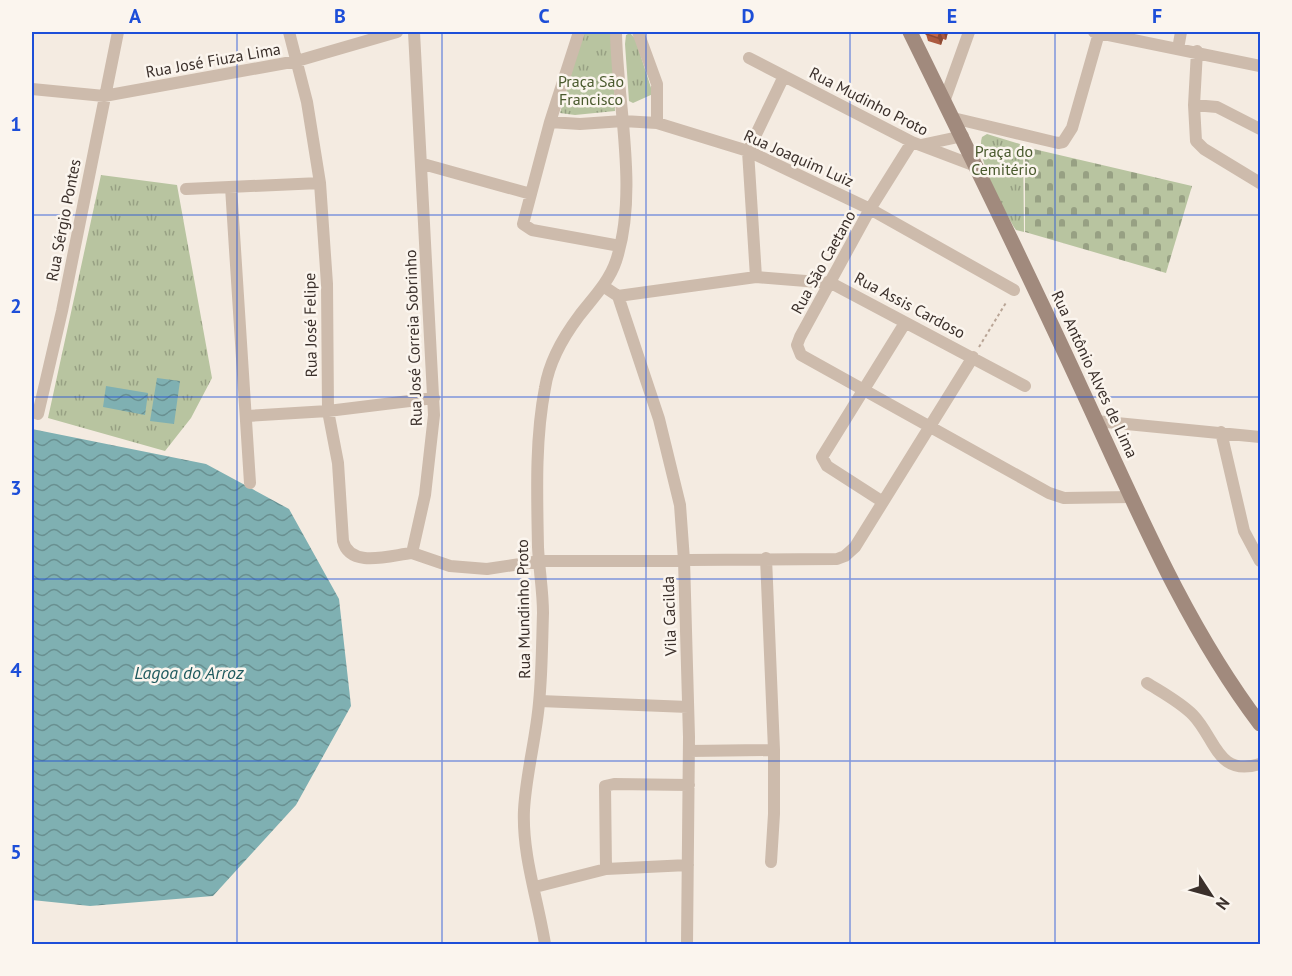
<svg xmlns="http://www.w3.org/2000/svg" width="1292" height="976" viewBox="0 0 1292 976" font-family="'PT Sans',sans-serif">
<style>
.grass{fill:url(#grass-tufts)}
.cemetery{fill:url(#cemetery-stones)}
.water{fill:url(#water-waves)}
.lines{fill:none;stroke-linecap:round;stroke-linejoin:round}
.path{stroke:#b9a596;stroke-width:2;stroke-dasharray:3 3;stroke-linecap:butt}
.minor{stroke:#cdbbac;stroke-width:12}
.secondary{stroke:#a18a7d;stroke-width:15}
.wall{fill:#ac5a40}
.shaded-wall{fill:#8c4a34}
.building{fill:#c8694b;stroke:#8c4a34;stroke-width:1.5}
.grid{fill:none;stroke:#1d4ed8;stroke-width:1.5;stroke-opacity:0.55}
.labels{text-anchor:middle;stroke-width:5;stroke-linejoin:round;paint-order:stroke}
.street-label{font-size:16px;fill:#3b302b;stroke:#fbf5ee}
.park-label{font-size:16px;fill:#4a5a2e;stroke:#fbf5ee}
.water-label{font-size:18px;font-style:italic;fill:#1f5a5e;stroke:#fbf5ee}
.neatline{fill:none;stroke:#1d4ed8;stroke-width:2}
.grid-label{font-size:20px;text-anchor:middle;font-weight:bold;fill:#1d4ed8}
</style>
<defs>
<pattern id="grass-tufts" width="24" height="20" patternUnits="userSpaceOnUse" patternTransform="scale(1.5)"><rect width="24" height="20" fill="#b8c4a0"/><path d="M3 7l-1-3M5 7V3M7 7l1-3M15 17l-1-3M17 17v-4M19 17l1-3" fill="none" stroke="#97a083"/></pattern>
<pattern id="cemetery-stones" width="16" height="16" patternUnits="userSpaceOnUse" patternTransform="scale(1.5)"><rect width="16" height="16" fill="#b8c4a0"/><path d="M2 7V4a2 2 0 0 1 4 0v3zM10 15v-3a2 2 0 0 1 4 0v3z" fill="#97a083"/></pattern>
<pattern id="water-waves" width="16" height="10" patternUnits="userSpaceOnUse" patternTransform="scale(1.5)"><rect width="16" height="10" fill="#7fb0b2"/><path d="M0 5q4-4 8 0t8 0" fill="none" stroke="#699091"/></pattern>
</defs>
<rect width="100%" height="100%" fill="#f4ebe1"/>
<!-- grass -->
<path class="grass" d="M583,32H612L615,111L575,115L560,113Z
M630,33L635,38L653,94L633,103L629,101L625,44L626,35Z
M987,134L1023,145L1024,232L1016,230C1004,211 975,158 982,137Z
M101,175L177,185L212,378L191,418L165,451L48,418Z"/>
<!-- cemetery -->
<path class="cemetery" d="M1025,147L1192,186L1166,273L1025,232Z"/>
<!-- water -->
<path class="water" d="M157,378L180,381L174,424L150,421Z
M106,386L148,393L145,415L103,407Z
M32,429L206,464L289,509L339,599L351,706L296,805L213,896L90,906L32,900Z"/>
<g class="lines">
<!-- path -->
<path class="path" d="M979,347L1007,301"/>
<!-- minor -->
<path class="minor" d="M289,32L307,102L320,183L327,284L328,411L338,463L343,541C350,569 391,555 412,553
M414,32L434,415L425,495L412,553L450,566L487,569L540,561L837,559L845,556L855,547L973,357
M579,32L550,122L523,224L532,230L620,246
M638,32L657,84V123
M1094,32L1260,66
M1178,49L1181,32
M1197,51L1194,105L1196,141L1204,149L1260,183
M749,58L912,142L978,167
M32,89L104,96L297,61L397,32
M945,99L969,32
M1194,105L1217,107L1260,129
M953,118L1058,143L1063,142L1072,128L1099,33
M550,122L580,124L623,121L657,123L748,151L870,209L1014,290
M912,142L870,209L800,337L797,345L801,355L1049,493L1064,498L1132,497
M921,145L963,136
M423,164L531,194
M231,187L250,483
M186,189L320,183
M756,277L748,151L784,76
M603,286L618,296L756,277L831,283L1025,386
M618,296L659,419L680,505L684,560L689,737L687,944
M38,414L62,311L118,32
M247,416L328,411L434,398
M1096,421L1260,437
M1221,432L1244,531L1260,561
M883,502L827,466L822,457L905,323
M1147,683C1163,693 1180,702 1193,715C1216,739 1217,777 1260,764
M540,701L688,707
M689,751L774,750L766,558
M771,862L774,814V750
M606,869L605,786L614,784L689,785
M535,887L606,869L688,865
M545,944C538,900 522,855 524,810C526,774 536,738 539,703C542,673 542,643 543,613C543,591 539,569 538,547C537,495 535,439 545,388C549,362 564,336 579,316C592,299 609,282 616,261C639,192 617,103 616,32"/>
<!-- secondary -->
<path class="secondary" d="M910,32C968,150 1026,268 1081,388C1134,502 1184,624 1260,724"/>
</g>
<!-- wall -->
<path class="wall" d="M926,32H948L946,40L943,39L941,45L928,41L926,34Z"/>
<!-- shaded-wall -->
<path class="shaded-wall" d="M940,32L943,39L941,45L938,38Z
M944,32H948L946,40L944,33Z"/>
<!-- building -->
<path class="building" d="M926,32H944V33L940,32L938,38L926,34Z"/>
<!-- grid -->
<path class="grid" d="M237,32V944M442,32V944M646,32V944M850,32V944M1055,32V944M32,215H1260M32,397H1260M32,579H1260M32,761H1260"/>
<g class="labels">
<!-- street labels -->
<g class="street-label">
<text transform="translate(213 60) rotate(-10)" y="6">Rua José Fiuza Lima</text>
<text transform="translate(869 101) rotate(27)" y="6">Rua Mudinho Proto</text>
<text transform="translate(799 158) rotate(24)" y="6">Rua Joaquim Luiz</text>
<text transform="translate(63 220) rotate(-79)" y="6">Rua Sérgio Pontes</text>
<text transform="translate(823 262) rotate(-61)" y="6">Rua São Caetano</text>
<text transform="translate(910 305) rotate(28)" y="6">Rua Assis Cardoso</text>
<text transform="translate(310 325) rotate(-91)" y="6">Rua José Felipe</text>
<text transform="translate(413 338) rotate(-92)" y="6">Rua José Correia Sobrinho</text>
<text transform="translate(1095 374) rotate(65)" y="6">Rua Antônio Alves de Lima</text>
<text transform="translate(523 609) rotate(-91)" y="6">Rua Mundinho Proto</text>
<text transform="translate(669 616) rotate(-92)" y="6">Vila Cacilda</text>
</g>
<!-- park labels -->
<g class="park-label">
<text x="591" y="87">Praça São<tspan x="591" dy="18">Francisco</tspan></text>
<text x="1004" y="157">Praça do<tspan x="1004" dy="18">Cemitério</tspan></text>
</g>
<!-- water labels -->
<g class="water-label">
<text x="189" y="679">Lagoa do Arroz</text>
</g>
</g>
<!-- border -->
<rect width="1292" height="976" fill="none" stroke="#fbf5ee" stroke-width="66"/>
<!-- north arrow -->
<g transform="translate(1211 895) rotate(126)" stroke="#fbf5ee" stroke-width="4.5" paint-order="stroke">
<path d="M0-4.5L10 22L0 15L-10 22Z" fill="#3b302b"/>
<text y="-9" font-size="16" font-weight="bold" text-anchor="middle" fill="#3b302b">N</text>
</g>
<rect x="33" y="33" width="1226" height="910" class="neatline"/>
<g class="grid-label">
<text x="135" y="23">A</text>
<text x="340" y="23">B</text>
<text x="544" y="23">C</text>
<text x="748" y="23">D</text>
<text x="952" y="23">E</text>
<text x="1157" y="23">F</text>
<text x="16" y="131">1</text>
<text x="16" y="313">2</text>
<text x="16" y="495">3</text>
<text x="16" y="677">4</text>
<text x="16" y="859">5</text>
</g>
</svg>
